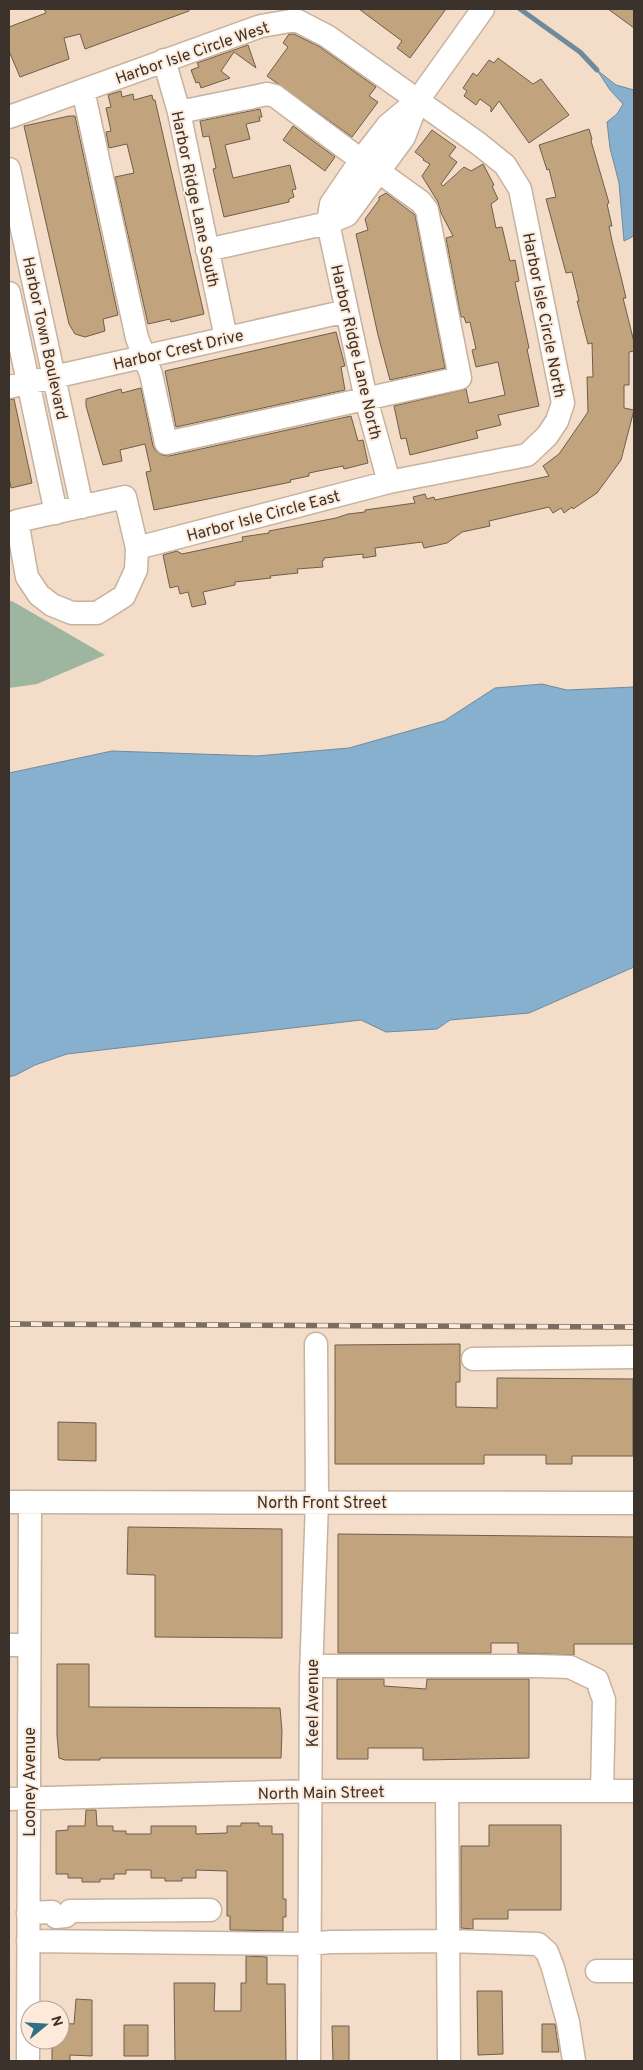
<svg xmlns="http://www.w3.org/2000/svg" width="643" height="2070" viewBox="0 0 643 2070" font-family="Overpass,sans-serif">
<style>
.green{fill:#9eb6a0}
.water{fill:#86b0ce;stroke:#708a9d}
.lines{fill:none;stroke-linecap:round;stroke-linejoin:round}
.stream{stroke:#708a9d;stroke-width:5}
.building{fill:#c1a47e;stroke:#6e5e4a}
.minor-casing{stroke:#c7b29e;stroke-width:25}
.minor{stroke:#fff;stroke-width:22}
.rail-casing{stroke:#7a6d61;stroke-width:5.5}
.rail{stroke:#fdeada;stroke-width:4;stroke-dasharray:11;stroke-linecap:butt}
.labels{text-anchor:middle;stroke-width:4;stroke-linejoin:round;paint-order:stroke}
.street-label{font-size:16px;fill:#3b332b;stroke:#fdeada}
</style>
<rect width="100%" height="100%" fill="#f3dcc8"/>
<!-- green -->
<path class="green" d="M12,601L105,655L37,684L9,688V602Z"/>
<!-- water -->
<path class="water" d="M597,70L616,85L634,90V236L624,241L619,183L610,148L607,122L617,114L623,104L610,90Z
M542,684L567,690L634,687V967L529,1013L450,1020L437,1029L386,1032L361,1020L67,1054L35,1065L16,1075L9,1077V773L112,751L257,756L349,748L444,721L495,688Z"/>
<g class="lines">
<!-- stream -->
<path class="stream" d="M520,9L580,52L597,70"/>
</g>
<!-- building -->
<path class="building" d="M44,9H189V11L85,49L80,34L64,38L69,59L20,77L9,51V27L46,13Z
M359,9H446L410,58L397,48L402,41Z
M608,9H634V28Z
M289,34H294L320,47L376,87L369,96L378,102L352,137L267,76L288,47L283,43Z
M248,45L256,68L234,52L221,71L230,78L201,88L199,82L196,83L191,70L199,67L197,63Z
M498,58L533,84L541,79L569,115L529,143L499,101L491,112V107L480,99L476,105L464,96L467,91L463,88L473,73L477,76L489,60L494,63Z
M121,91L122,97L133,94L134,100L152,95L153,100H155L204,314L171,322L170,319L148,324L115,177L134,173L127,144L109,148L106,132L111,131L106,108L111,107L108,95Z
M260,109L262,117H259L260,121L246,124L250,139L225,145L233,178L290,165L296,189L292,190L294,197L289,199V202L224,217L213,169L216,168L209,136L203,137L200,121Z
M69,116H75L118,315L103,319L105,331L85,337L75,334L69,324L24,126Z
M293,126L335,157L325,171L283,140Z
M589,129L592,139L591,141L609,203L607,204L612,226H609L612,241L622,281L626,298H623L634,342V351L629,352V385H624V408L634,410L621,460L597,493L573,509L572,507L564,513L561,508L553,513L549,507L489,521L490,526L462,532L447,543L424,548L422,542L375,548L376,556L363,558V554L324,558V560L322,561L323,567L297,569L298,573L270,576L271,578L235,582V585L203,592L206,604L192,607L188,592L180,594L178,586L170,588L163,555L177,551L182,554L243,541L242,537L269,533V531L336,518L348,514L365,512V510L415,503L413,497L425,494L427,499L434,497L435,500L549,476L543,466L559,454L588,412L587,377H593L592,343L588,344L577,301H579L572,272L566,273L546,199L556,197L549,169L547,170L539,145Z
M432,130L456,147L449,156L457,162L441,184L443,186L464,167L471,171L483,164L494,185L492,186L498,199L491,204L496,228L502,227L510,261L515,260L519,281L515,282L529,348L527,349L539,406L498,415L501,425L476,431L478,438L410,455L406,438L401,439L394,406L466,389L469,403L505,395L498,362L476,367L472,350L476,349L470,322L466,323L464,317H461L446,238L453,236L441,213L438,202L422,176L430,164L423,160L424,159L415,152Z
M386,193L415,215L445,368L390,380L378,335L356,234L368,230L365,219L379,200V197Z
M336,332L345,366L341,367L345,390L176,427L165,371Z
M141,388L153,446L156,451L162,455L169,456L351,416L358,441L363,440L368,463L344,469L343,466L309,473V476L290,480L291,482L154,510L146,472L151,471L145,444L120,450L122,461L103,465L86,406V399L121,389L122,393Z
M14,399L32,483L11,488L9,478V400Z
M460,1344V1382H456V1407L497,1408V1378L633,1379V1456H572V1464H546V1455H484V1464H335V1345Z
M58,1422L96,1423V1461L58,1460Z
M128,1527L282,1529V1638L155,1637V1575L127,1574Z
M338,1534L634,1537V1644H574V1655L518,1653V1643H491V1653H338Z
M57,1664H89V1707L280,1708L282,1731L281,1758H100V1760H65L59,1758L57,1735Z
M337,1679H384V1686L426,1689L427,1679H529V1758L423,1760V1748H368V1759H337Z
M86,1810H96L97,1826H113V1831H126V1834H151V1826H196V1834L227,1833V1826H241V1823H259V1826H272V1834H283V1899H286V1917H283V1931L230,1930V1916H227V1871L196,1870V1878H182V1881H165V1878H151V1870H126V1874H114V1879H100V1882H82V1878H68V1874H56V1831L68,1830V1826H85Z
M489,1825H561V1910H508V1919H473V1929L461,1928V1846H489Z
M246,1956L267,1957V1984H285L286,2061H175L174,1983H215L214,2011H241V1983H246Z
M477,1991H502L503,2054L478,2055Z
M76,1999L92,2000V2056L70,2055V2061H52V2040H60V2023L74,2024Z
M542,2024H555L559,2052H542Z
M124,2025H148V2056H124Z
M332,2026H349V2061H333Z"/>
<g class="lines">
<defs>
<path id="minor" d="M164,60L179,112L226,338
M83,90L137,338L151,374L166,443L460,378L427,210L421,202L378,171
M179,112L258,96L267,94L275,96L361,160
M9,117L261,26L296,20L327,36L479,144L505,165L520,189L563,403L557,421L547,436L527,455L389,482L137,548
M9,169L82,507
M207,250L328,223L347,215L404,137L418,100L483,9
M9,293L56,513
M9,387L347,311
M389,482L366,399L328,223L331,204L361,160L388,125L418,100
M125,497L137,548L136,570L124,596L97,613H72L52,605L39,595L27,577L17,521Z
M473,1359L634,1357
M9,1502L634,1503
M9,1645H29
M311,1666H535L570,1667L597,1680L604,1700L602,1791
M447,1791L449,2061
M9,1799L312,1791H634
M28,1913L52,1912L56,1917L66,1916L70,1911L210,1910
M28,1941L309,1944L331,1942L449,1941L538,1944L547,1952L553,1968L568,2022L574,2061
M597,1971H634
M28,2061L30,1502
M309,2061L311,1676L317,1501L316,1344"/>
</defs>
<!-- minor casing -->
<use href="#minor" class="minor-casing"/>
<!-- minor -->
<use href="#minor" class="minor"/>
<defs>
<path id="rail" d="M9,1324L634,1327"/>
</defs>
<!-- rail casing -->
<use href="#rail" class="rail-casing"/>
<!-- rail -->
<use href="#rail" class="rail"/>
</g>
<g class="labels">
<!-- street labels -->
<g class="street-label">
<text transform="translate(192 52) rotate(-19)" y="6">Harbor Isle Circle West</text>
<text transform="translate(196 199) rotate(78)" y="6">Harbor Ridge Lane South</text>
<text transform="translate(545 315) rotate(79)" y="6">Harbor Isle Circle North</text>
<text transform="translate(46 338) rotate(78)" y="6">Harbor Town Boulevard</text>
<text transform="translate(178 349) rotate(-13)" y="6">Harbor Crest Drive</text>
<text transform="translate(357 352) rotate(77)" y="6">Harbor Ridge Lane North</text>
<text transform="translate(263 515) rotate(-15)" y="6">Harbor Isle Circle East</text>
<text x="322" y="1508">North Front Street</text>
<text transform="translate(312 1703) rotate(-90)" y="6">Keel Avenue</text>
<text transform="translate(29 1782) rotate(-90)" y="6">Looney Avenue</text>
<text transform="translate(321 1792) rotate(-1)" y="6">North Main Street</text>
</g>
</g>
<!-- border -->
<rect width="643" height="2070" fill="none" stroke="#3b332b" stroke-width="20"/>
<!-- north arrow -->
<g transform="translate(45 2025) rotate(72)"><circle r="24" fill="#fdeada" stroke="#afa194"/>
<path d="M0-4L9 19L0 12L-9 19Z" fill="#316f84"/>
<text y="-8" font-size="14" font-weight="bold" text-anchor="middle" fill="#3b332b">N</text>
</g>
</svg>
